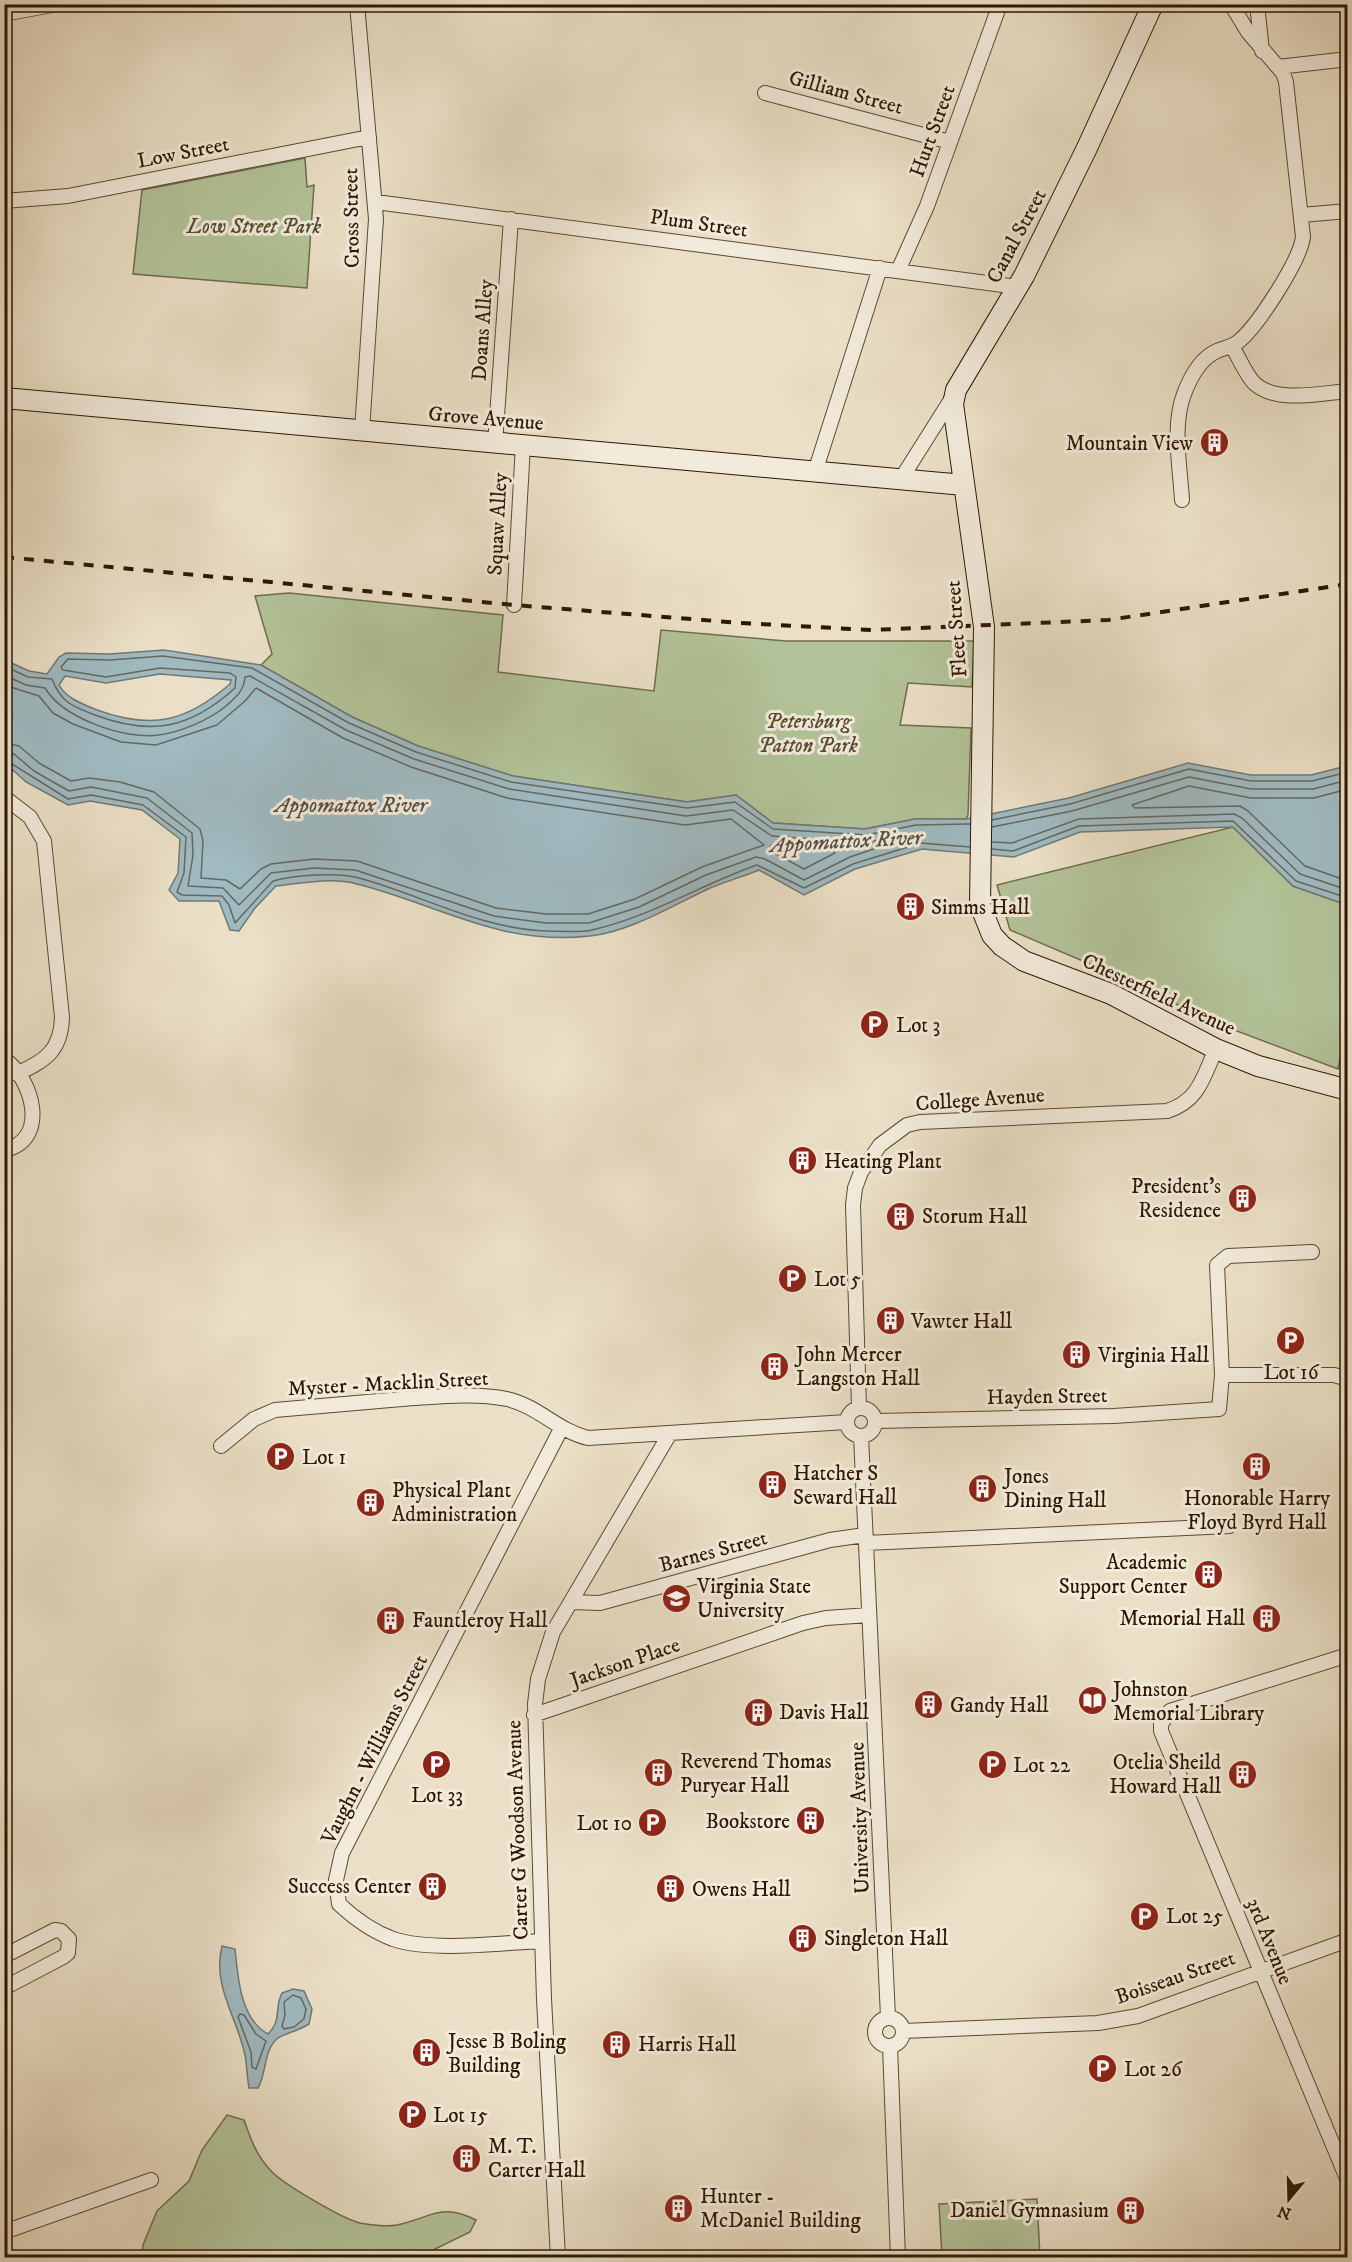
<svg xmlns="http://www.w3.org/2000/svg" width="1352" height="2262" viewBox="0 0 1352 2262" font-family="'IM FELL DW Pica',serif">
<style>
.green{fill:#b3c399;stroke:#706c4c;stroke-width:1.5}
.water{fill:#9fbac1;stroke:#727874;stroke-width:1.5;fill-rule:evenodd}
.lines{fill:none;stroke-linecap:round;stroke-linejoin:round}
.shore{stroke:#666860;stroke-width:1.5}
.minor-casing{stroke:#5d4832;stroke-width:16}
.secondary-casing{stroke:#2e1600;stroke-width:22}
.minor{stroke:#f2ebdb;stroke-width:14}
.secondary{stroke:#f2ebdb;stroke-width:20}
.rail{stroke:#2e1600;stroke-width:4;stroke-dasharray:10 10;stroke-linecap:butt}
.labels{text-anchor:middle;stroke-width:6;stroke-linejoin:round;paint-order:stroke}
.street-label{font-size:21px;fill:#2e1600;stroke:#f2ebdb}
.park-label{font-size:21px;font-style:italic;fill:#564a2e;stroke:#f2ebdb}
.poi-label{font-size:21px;fill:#2e1600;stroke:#f2ebdb;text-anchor:start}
.water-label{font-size:22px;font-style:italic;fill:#564f44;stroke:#f2ebdb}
</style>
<rect width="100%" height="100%" fill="#ebe0c7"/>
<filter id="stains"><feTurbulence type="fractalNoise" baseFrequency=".00333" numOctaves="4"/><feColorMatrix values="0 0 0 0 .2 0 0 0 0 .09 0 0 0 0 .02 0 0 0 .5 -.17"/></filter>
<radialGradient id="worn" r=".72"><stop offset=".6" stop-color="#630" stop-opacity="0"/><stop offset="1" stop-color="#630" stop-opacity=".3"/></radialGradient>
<!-- green -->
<path class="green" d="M305,158L307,187L314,185L307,288L133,274L142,190Z
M289,593L503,615L498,672L654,691L661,630L786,641H974L972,687L908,683L900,725L971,728L968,815L966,819H915L865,829L773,823L736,795L687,802L513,776L418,746L352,717L261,665L272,654L255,596Z
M1233,827L1293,886L1347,905V1023L1338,1069L1221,1025L1104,970L1010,930L997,885Z
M227,2115L244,2120C251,2140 257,2157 272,2172C285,2185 343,2219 360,2223C370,2225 388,2227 397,2225C431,2218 440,2202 476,2220L470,2232L419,2257H142L143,2245L157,2211L189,2181L202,2150Z
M1037,2199L1040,2257H942L939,2204Z"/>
<!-- water -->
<path class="water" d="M164,650L261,665L352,717L418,746L513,776L687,802L736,795L773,823L865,829L915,819H966L1069,798L1188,763L1251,775H1311L1347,766V905L1293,886L1233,827L1080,832L1014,857L922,849L855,869L804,895L759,870C742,877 724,882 708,889C672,906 629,932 590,936C499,946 440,905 357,884C332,877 301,883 276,886L255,908L239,931L230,930L219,901H179L169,890L178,873L180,839L142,810L90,801L68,805L26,782L5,763V660L29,671L47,674L59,657L66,653L110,654ZM160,674L231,680L230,684C186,722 152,730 97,710C83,704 67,699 59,685L65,676L106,683Z
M222,1946L235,1949C238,1977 240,2019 268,2034C282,2021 274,2008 282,1993L293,1989L304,1991L312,2009L309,2024C298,2031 286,2033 278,2038C263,2050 267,2073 258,2088H249C247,2077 247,2065 245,2055C237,2017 212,1986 222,1946Z"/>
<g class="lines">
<!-- shore -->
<path class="shore" d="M4,666L28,677L52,679C61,702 71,706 95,715C151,736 190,729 235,688L236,677L230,673L160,668L106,677L63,670L61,667L68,659L110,660L163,656L252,668L349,723L416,752L511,782L687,808L735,802L773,829L866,835L916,825L970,824
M4,675L26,685L45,688C63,718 124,740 159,735C181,732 209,720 226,706C236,697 244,691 245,677L250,676L346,730L414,759L509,789L686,816L733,810L772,836L865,843L897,836L900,840L850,857L804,880L765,859L756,857L706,875L639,907L589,923H546L494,916L355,870L314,868L271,873L239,905L223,888L188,886L193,855L192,833L147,798L91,787L69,791L34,771L14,754L4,752
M4,685L39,696L53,713L73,724L121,742L156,745L217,725L245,701L256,688L343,738L411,767L507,798L685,825L731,819L764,845L702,867L635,899L588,914H546L496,908L357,861L314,859L271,864L261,869L240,889L226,880L201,878L203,841L200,829L154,792L120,782L89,778L71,781L39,763L19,746L4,743
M4,759L68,799L91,795L143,805L186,837L184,873L177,892L182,895L222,896L229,905L235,923L273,881C295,875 337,872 359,878C422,895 480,929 547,931C561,931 578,933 592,930C650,917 702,884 757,865L804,888L853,864L921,843L970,847
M1348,789L1314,798H1251L1189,786L1132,805L1135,808L1240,806L1248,811L1305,866L1348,881
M992,820L1070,804L1189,769L1251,781H1312L1348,772
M992,827L1072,811L1189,777L1251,789H1313L1348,780
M992,842L1012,843L1079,819L1234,814L1242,818L1300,874L1348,890
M771,845L833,849L835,853L804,869L769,850Z
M992,849L1013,851L1079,826L1233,821L1296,881L1348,898
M293,1995L301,1998L306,2009L304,2019L294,2027L284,2029L282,2026L285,2015L284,2002Z
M240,2014L244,2015L256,2034L266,2041L256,2069L252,2067L251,2052L238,2017Z"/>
<defs>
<path id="minor" d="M357,4L376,219L362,431
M1257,4L1262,51
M4,14L57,4
M1278,67L1348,59
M765,93L950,142
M4,201L68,196L369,137
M376,202L1018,287
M1301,215L1348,211
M898,271L927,206L1000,4
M1232,346C1239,358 1245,373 1254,383C1276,404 1321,393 1348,391
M495,444L511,219
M815,472L880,268
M901,479L954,395
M1182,500C1180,466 1172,426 1184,394C1190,378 1201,358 1217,351C1224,348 1232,347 1238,342C1257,327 1300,261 1303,237L1286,82L1283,73L1248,32L1231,4
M514,605L523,445
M4,797L30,817L44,841L62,1017C61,1052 45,1060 17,1074
M4,1059C33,1078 50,1141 4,1150
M1222,1375H1334L1348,1379
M847 1422a14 14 0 1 1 28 0a14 14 0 1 1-28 0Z
M859,1408L853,1205L855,1188L861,1172L880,1145L907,1125L920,1122L1167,1111C1199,1101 1203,1077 1216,1049
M875,1421L1114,1416L1219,1409L1222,1375L1217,1265L1228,1256L1312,1252
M861,1436L888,2017
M221,1446L254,1419L275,1410C317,1406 360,1403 402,1399C436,1397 473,1392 507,1399C538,1406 558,1431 588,1438L847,1422
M866,1543L1229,1526
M571,1602L600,1603L830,1540L865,1535
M1348,1655L1170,1711L1161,1724V1731L1348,2181
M534,1715L803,1623L826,1618L869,1615
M541,1941C499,1943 432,1952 393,1939C374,1932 354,1918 339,1904L336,1880L342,1853L562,1427
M4,1956L55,1930L61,1931L69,1939L68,1953L63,1957L4,1988
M875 2032a14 14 0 1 1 28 0a14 14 0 1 1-28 0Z
M903,2031L1098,2023L1138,2016L1348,1940
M890,2046L898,2258
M4,2232L151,2180
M558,2258L544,1999L535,1704L538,1679L553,1632L669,1435"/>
<path id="secondary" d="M1153,4L1086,150L1024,276L956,390L953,404L984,627L980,905L992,935L1002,946L1024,961L1111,994L1216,1049L1258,1066L1348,1090
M4,398L964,485"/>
</defs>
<!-- minor casing -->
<use href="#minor" class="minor-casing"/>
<!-- secondary casing -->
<use href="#secondary" class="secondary-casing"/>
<!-- minor -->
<use href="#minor" class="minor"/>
<!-- secondary -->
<use href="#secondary" class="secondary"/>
<!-- rail -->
<path class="rail" d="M4,557L514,605L741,623L871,630L1108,620L1348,584"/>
</g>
<!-- icons -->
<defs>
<symbol id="building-disc" viewBox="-11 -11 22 22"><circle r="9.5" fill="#8f2418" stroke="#f2ebdb"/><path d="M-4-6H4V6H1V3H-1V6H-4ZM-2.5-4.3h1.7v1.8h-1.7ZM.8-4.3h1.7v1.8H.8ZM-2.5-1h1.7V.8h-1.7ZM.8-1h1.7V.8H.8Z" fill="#fff"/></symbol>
<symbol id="parking-disc" viewBox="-11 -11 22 22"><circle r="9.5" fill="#8f2418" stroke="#f2ebdb"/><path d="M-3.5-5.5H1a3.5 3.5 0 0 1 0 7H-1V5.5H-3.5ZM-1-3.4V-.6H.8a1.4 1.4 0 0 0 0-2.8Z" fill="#fff"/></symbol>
<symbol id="university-disc" viewBox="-11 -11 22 22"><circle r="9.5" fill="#8f2418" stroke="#f2ebdb"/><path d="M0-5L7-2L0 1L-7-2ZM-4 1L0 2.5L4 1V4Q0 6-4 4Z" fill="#fff"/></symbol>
<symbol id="library-disc" viewBox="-11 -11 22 22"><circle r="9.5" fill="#8f2418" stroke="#f2ebdb"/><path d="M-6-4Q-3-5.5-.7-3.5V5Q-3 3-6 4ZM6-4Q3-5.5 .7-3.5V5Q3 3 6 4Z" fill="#fff"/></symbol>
</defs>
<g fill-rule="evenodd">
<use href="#building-disc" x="1198" y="426" width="33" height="33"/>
<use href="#building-disc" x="894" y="890" width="33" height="33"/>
<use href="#parking-disc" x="858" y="1008" width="33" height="33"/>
<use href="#building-disc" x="786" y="1144" width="33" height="33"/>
<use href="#building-disc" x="1226" y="1182" width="33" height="33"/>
<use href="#building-disc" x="884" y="1200" width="33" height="33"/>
<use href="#parking-disc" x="776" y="1262" width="33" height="33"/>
<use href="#building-disc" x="874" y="1304" width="33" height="33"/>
<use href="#parking-disc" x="1274" y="1324" width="33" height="33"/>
<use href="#building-disc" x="1060" y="1338" width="33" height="33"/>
<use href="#building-disc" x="758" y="1350" width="33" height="33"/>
<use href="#parking-disc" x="264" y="1440" width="33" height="33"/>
<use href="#building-disc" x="1240" y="1450" width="33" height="33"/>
<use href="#building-disc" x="756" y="1468" width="33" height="33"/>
<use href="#building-disc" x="966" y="1472" width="33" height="33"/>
<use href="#building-disc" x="354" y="1486" width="33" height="33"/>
<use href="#building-disc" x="1192" y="1558" width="33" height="33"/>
<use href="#university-disc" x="660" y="1582" width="33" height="33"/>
<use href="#building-disc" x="1250" y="1602" width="33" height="33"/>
<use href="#building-disc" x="374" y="1604" width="33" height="33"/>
<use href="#library-disc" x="1076" y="1684" width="33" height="33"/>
<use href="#building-disc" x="912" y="1688" width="33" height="33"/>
<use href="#building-disc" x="742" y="1696" width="33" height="33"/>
<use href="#parking-disc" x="420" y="1748" width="33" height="33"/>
<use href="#parking-disc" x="976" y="1748" width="33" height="33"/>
<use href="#building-disc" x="642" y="1756" width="33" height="33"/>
<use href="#building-disc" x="1226" y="1758" width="33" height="33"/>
<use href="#building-disc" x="794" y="1804" width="33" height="33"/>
<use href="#parking-disc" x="636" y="1806" width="33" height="33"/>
<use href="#building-disc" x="416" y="1870" width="33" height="33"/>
<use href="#building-disc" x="654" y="1872" width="33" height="33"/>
<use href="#parking-disc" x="1128" y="1900" width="33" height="33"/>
<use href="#building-disc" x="786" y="1922" width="33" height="33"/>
<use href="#building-disc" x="600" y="2028" width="33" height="33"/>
<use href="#building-disc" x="410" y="2036" width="33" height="33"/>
<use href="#parking-disc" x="1086" y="2052" width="33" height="33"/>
<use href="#parking-disc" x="396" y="2098" width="33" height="33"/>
<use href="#building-disc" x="450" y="2142" width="33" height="33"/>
<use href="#building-disc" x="662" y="2192" width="33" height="33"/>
<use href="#building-disc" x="1114" y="2194" width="33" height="33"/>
</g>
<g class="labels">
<!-- street labels -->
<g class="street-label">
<text transform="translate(846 92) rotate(15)" y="7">Gilliam Street</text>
<text transform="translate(932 131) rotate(-70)" y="7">Hurt Street</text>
<text transform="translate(183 152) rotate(-11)" y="7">Low Street</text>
<text transform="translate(351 218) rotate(-91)" y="7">Cross Street</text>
<text transform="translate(699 223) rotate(8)" y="7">Plum Street</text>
<text transform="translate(1016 236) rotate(-62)" y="7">Canal Street</text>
<text transform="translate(482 330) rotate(-86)" y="7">Doans Alley</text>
<text transform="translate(486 418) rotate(5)" y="7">Grove Avenue</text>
<text transform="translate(497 524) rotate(-87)" y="7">Squaw Alley</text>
<text transform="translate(956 629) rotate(-94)" y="7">Fleet Street</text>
<text transform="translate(1159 994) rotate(25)" y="7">Chesterfield Avenue</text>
<text transform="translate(980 1099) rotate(-4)" y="7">College Avenue</text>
<text transform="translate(388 1383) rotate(-3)" y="7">Myster - Macklin Street</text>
<text transform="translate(1047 1396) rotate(-1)" y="7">Hayden Street</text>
<text transform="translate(713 1551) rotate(-15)" y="7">Barnes Street</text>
<text transform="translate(625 1662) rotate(-19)" y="7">Jackson Place</text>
<text transform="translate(374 1749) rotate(-63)" y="7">Vaughn - Williams Street</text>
<text transform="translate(859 1818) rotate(-92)" y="7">University Avenue</text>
<text transform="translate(517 1830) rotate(-92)" y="7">Carter G Woodson Avenue</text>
<text transform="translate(1270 1941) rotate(68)" y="7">3rd Avenue</text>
<text transform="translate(1175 1977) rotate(-19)" y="7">Boisseau Street</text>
</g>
<!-- park labels -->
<g class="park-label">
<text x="254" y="233">Low Street Park</text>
<text x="808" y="728">Petersburg<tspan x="808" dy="24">Patton Park</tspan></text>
</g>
<!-- poi labels -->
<g class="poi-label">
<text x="1193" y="450" text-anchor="end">Mountain View</text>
<text x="931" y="914">Simms Hall</text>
<text x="896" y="1032">Lot 3</text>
<text x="824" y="1168">Heating Plant</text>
<text x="1221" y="1193" text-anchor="end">President's<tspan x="1221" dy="24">Residence</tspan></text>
<text x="922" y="1223">Storum Hall</text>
<text x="814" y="1286">Lot 5</text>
<text x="911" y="1328">Vawter Hall</text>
<text x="796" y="1361">John Mercer<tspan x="796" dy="24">Langston Hall</tspan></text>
<text x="1098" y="1362">Virginia Hall</text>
<text x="1291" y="1379" text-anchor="middle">Lot 16</text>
<text x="302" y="1464">Lot 1</text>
<text x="793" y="1480">Hatcher S<tspan x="793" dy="24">Seward Hall</tspan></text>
<text x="1004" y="1483">Jones<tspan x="1004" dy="24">Dining Hall</tspan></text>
<text x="392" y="1497">Physical Plant<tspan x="392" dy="24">Administration</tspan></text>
<text x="1257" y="1505" text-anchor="middle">Honorable Harry<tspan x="1257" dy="24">Floyd Byrd Hall</tspan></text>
<text x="1187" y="1569" text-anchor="end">Academic<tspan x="1187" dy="24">Support Center</tspan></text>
<text x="697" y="1593">Virginia State<tspan x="697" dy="24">University</tspan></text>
<text x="1245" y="1625" text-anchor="end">Memorial Hall</text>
<text x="412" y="1627">Fauntleroy Hall</text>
<text x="1113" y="1696">Johnston<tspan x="1113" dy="24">Memorial Library</tspan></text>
<text x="950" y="1712">Gandy Hall</text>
<text x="779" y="1719">Davis Hall</text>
<text x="680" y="1768">Reverend Thomas<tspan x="680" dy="24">Puryear Hall</tspan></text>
<text x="1221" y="1769" text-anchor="end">Otelia Sheild<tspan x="1221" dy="24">Howard Hall</tspan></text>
<text x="1013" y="1772">Lot 22</text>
<text x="437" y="1802" text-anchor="middle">Lot 33</text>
<text x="790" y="1828" text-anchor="end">Bookstore</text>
<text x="632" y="1830" text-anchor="end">Lot 10</text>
<text x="411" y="1893" text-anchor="end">Success Center</text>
<text x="692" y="1896">Owens Hall</text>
<text x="1166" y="1923">Lot 25</text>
<text x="824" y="1945">Singleton Hall</text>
<text x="448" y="2048">Jesse B Boling<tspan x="448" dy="24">Building</tspan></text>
<text x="638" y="2051">Harris Hall</text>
<text x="1124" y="2076">Lot 26</text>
<text x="433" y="2122">Lot 15</text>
<text x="488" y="2153">M. T.<tspan x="488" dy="24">Carter Hall</tspan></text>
<text x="700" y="2203">Hunter -<tspan x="700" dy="24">McDaniel Building</tspan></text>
<text x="1109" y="2217" text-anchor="end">Daniel Gymnasium</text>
</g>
<!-- water labels -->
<g class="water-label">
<text x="351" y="812">Appomattox River</text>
<text transform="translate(846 840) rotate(-3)" y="8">Appomattox River</text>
</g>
</g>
<!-- margin -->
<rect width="1352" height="2262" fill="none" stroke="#ebe0c7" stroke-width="24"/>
<rect x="6" y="6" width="1340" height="2250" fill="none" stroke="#2e1600" stroke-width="3"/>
<rect x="12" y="12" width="1328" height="2238" fill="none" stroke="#2e1600" stroke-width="1.5"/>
<!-- north arrow -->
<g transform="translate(1289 2199) rotate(199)" stroke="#f2ebdb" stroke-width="4.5" paint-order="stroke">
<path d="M0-4.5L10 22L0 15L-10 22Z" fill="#2e1600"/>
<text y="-9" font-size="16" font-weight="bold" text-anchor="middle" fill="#2e1600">N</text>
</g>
<rect width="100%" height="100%" filter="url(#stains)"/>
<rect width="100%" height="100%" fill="url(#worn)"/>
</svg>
